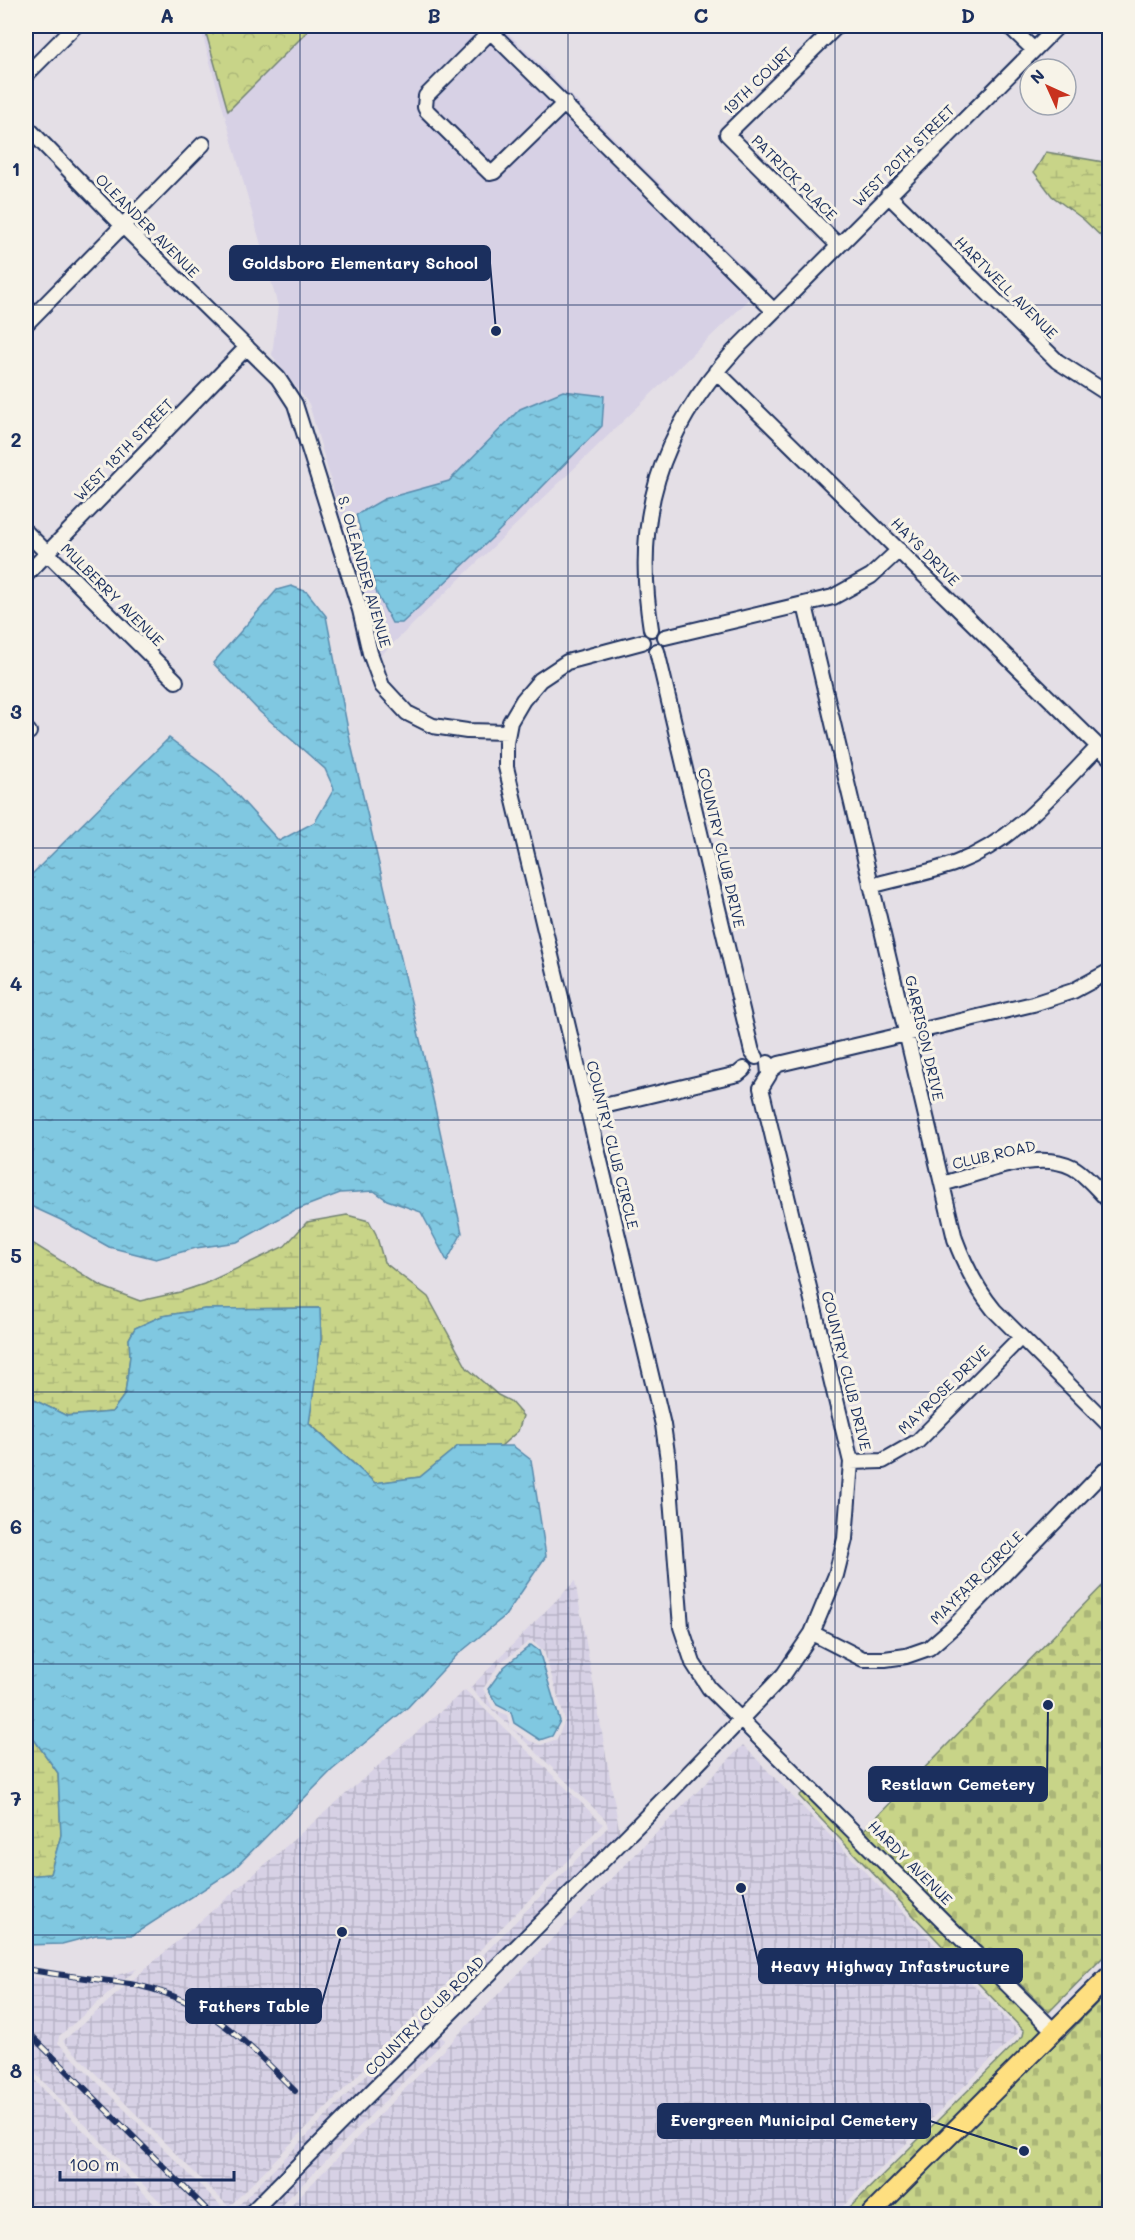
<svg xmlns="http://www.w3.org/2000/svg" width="1135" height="2240" viewBox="0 0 1135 2240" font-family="Mali,sans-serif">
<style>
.built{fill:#d7d1e5}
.industrial{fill:url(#industrial-grid);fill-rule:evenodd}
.forest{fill:url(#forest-firs);stroke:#728273;stroke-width:1.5}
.wetland{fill:url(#wetland-marsh);stroke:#728273;stroke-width:1.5}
.cemetery{fill:url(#cemetery-stones);stroke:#728273;stroke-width:1.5}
.park{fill:url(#park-crowns);stroke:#728273;stroke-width:1.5}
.water{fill:url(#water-ripples);stroke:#588bad;stroke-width:1.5}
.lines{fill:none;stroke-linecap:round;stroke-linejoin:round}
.minor-casing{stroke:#1b2f5e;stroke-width:18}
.major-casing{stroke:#1b2f5e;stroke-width:22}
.minor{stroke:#f7f3e8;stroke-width:14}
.major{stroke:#fedf80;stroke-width:18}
.rail-casing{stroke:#1b2f5e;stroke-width:6}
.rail{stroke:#f7f3e8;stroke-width:4;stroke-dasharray:11;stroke-linecap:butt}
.grid{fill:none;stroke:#1b2f5e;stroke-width:1.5;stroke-opacity:0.55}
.labels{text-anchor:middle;stroke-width:6;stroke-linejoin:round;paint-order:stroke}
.street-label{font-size:15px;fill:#1b2f5e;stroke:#f7f3e8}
.leader{fill:none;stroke:#1b2f5e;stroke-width:2}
.callout-dot{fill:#1b2f5e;stroke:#f7f3e8;stroke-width:2}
.callout{fill:#1b2f5e;stroke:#1b2f5e;stroke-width:2}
.callout-label{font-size:16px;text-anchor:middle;font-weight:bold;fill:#fff}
.neatline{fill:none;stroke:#1b2f5e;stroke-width:2}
.grid-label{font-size:20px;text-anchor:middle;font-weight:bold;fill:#1b2f5e}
</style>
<defs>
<pattern id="industrial-grid" width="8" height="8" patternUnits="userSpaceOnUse" patternTransform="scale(1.5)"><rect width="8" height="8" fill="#d7d1e5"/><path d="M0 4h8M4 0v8" fill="none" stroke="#b8b4c7"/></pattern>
<pattern id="forest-firs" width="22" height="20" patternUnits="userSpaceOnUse" patternTransform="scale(1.5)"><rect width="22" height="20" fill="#c8d488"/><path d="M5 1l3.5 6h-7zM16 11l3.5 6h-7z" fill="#abb678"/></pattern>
<pattern id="wetland-marsh" width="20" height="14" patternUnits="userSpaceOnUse" patternTransform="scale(1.5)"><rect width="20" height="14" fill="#c8d488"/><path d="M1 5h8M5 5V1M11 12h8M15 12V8" fill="none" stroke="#abb678"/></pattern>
<pattern id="cemetery-stones" width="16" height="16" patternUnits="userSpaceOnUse" patternTransform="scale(1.5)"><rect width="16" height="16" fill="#c8d488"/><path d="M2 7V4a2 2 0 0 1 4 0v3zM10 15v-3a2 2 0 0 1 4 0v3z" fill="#abb678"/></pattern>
<pattern id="park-crowns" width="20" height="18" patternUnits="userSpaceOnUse" patternTransform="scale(1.5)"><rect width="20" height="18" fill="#c8d488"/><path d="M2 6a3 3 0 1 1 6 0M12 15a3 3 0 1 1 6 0" fill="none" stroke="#abb678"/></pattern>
<pattern id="water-ripples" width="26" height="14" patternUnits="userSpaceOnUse" patternTransform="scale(1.5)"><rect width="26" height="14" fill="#80c8e1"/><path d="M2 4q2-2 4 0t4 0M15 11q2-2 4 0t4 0" fill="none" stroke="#68a3ba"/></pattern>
</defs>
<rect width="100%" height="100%" fill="#e4dfe6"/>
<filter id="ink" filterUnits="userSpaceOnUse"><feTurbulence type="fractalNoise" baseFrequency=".0167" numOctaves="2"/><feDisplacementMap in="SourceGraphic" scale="12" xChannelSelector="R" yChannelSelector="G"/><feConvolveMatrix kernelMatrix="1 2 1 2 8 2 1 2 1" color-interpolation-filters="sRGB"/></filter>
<g filter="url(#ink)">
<!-- built -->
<path class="built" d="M200,26H501L763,286L381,655L309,404L272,355L278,306Z"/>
<!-- industrial -->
<path class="industrial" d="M575,1581L620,1834L240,2214H172L26,2064V1977L81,1980L111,1977L137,1969L59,2036L58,2043L225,2210L232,2212L608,1827L606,1820L470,1688ZM531,1640L544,1651L565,1720L557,1739L541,1745L530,1741L510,1727L507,1715L493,1709L483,1689L500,1663Z
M465,1690L603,1824L229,2207L63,2041Z
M743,1745L1019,2032L835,2214H282Z
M438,2034L445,2040L273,2214H259Z
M26,2071L164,2214H26Z"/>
<!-- forest -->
<path class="forest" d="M805,1791L992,1977L1044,2032L862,2214H843L1023,2036L1024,2031L799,1796Z"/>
<!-- wetland -->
<path class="wetland" d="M1046,152L1109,163V244L1083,219L1052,196L1034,172Z
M347,1215L369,1221L376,1234L384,1262L428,1297L467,1368L498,1395L510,1401L523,1416L518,1431L501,1446H458L420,1477L375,1483L309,1423L321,1339L319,1308L205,1309L162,1316L135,1328L129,1339L130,1356L125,1394L112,1412L67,1416L26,1396V1239L103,1287L140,1301L180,1292L204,1284L285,1246L307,1222Z
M26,1728L58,1773L61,1835L50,1874L26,1876Z"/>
<!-- cemetery -->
<path class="cemetery" d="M1109,1579V1951L1049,2012L863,1831Z
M1109,1990V2214H878L1054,2031L1063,2039Z"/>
<!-- park -->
<path class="park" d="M204,26H313L228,111Z"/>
<!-- water -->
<path class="water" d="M563,391L604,396L602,426L492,538L402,623H392L377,594L356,515L384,499L449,481L520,409Z
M291,586L307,592L326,616L350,740L424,1057L462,1233L447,1261L421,1212L387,1200L374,1191L340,1193L293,1211L237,1242L196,1248L156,1259L109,1247L61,1220L26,1204V880L169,738L219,775L279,841L315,822L334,789L325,769L260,712L213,663L277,590Z
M320,1308L321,1339L309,1424L375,1483L420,1477L458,1446H513L531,1460L546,1556L505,1616L457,1655L408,1707L332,1770L232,1871L133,1935H96L62,1944L26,1945V1876L50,1874L61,1835L58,1773L26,1728V1396L67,1416L112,1412L125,1394L130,1356L129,1339L135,1328L162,1316L205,1309Z
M531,1645L539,1651L560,1721L552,1736L540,1740L514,1723L511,1712L497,1705L488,1689L504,1667Z"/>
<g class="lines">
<defs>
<path id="minor" d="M837,26L727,134L838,245
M1009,26L1034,50
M26,75L75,26
M565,103L494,172L490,173L427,111L425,107L426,96L488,34H493L774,311
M26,126L122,225L278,378L295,404L360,610L370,653L382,686L407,713L433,726L467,731L508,732
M888,195L1057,361L1110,395
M26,324L203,144
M716,371L1110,758
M26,532L176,681
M26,575L247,347
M805,605L955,1239C965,1266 976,1288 994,1310L1110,1426
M651,629C633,517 659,433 735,350L1058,26
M665,637L833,597L871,576L899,550
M642,642L567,662L540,680L523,700L510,722L506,743V767L663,1425L668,1460L681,1627L693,1663L709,1688L1054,2031
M657,651L752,1052L756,1057
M26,729L29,732
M871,886C899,878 929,873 956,863C1015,841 1056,790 1098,747
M770,1071L779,1064L1033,1004L1073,991L1110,971
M587,1110L738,1074L744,1069
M942,1184C979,1174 1037,1149 1072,1167C1086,1174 1099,1192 1110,1202
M851,1462L883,1461L918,1441L1020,1338
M812,1633L863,1659H885L906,1656L929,1648L953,1627L1110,1465
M250,2214C427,2034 610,1858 784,1674L812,1633L836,1575L845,1539L851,1462L761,1088L769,1075L768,1063"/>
<path id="major" d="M871,2214L1110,1975"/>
</defs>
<!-- minor casing -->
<use href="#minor" class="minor-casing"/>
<!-- major casing -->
<use href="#major" class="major-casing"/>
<!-- minor -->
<use href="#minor" class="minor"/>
<!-- major -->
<use href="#major" class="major"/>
<defs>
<path id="rail" d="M26,1969C60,1976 95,1978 130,1984C205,1997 244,2040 295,2091
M26,2030L211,2214"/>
</defs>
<!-- rail casing -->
<use href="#rail" class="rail-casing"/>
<!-- rail -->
<use href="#rail" class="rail"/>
</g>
</g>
<!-- grid -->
<path class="grid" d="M300,26V2214M568,26V2214M835,26V2214M26,305H1110M26,576H1110M26,848H1110M26,1120H1110M26,1392H1110M26,1664H1110M26,1935H1110"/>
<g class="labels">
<!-- street labels -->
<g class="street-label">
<text transform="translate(758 81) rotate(-44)" y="5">19TH COURT</text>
<text transform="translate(904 156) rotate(-45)" y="5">WEST 20TH STREET</text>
<text transform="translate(794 178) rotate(45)" y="5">PATRICK PLACE</text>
<text transform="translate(147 226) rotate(45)" y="5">OLEANDER AVENUE</text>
<text transform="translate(1006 288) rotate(45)" y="5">HARTWELL AVENUE</text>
<text transform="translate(124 450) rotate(-46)" y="5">WEST 18TH STREET</text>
<text transform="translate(925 552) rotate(45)" y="5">HAYS DRIVE</text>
<text transform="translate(364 572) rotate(74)" y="5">S. OLEANDER AVENUE</text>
<text transform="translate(112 595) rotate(45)" y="5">MULBERRY AVENUE</text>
<text transform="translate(721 848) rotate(77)" y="5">COUNTRY CLUB DRIVE</text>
<text transform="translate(924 1038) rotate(77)" y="5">GARRISON DRIVE</text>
<text transform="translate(612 1145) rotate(76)" y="5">COUNTRY CLUB CIRCLE</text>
<text transform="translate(994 1155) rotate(-13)" y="5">CLUB ROAD</text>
<text transform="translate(846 1371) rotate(76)" y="5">COUNTRY CLUB DRIVE</text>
<text transform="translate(944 1390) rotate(-44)" y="5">MAYROSE DRIVE</text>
<text transform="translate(977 1578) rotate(-45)" y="5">MAYFAIR CIRCLE</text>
<text transform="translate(910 1863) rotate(45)" y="5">HARDY AVENUE</text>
<text transform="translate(425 2016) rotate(-45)" y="5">COUNTRY CLUB ROAD</text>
</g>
</g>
<!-- callouts -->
<path class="leader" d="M496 331L490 263M1048 1705L1047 1784M741 1888L759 1966M342 1932L321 2006M1024 2151L930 2121"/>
<g class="callout-dot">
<circle cx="496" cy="331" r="6"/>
<circle cx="1048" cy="1705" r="6"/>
<circle cx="741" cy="1888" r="6"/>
<circle cx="342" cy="1932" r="6"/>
<circle cx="1024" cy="2151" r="6"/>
</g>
<g class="callout">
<rect x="230" y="246" width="260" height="34" rx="6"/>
<rect x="869" y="1767" width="178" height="34" rx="6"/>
<rect x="759" y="1949" width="263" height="34" rx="6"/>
<rect x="186" y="1989" width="135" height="34" rx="6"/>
<rect x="658" y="2104" width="272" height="34" rx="6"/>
</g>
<g class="callout-label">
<text x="360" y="269">Goldsboro Elementary School</text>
<text x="958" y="1790">Restlawn Cemetery</text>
<text x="890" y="1972">Heavy Highway Infastructure</text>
<text x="254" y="2012">Fathers Table</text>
<text x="794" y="2126">Evergreen Municipal Cemetery</text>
</g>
<!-- margin -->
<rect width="1135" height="2240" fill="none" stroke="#f7f3e8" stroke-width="66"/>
<!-- north arrow -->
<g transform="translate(1048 87) rotate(315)"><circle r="28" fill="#f7f3e8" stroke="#9fa5b1" stroke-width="1.5"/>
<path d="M0-4.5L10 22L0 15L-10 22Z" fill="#c8321e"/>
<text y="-9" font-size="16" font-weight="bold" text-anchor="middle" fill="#1b2f5e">N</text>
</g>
<!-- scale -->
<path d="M60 2171v9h174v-9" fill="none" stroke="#1b2f5e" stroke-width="3"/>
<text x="69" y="2171" font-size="18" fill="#1b2f5e" stroke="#f7f3e8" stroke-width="4.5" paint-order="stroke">100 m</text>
<rect x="33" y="33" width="1069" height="2174" class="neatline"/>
<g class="grid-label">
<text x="167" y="23">A</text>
<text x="434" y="23">B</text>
<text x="701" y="23">C</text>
<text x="968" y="23">D</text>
<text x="16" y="176">1</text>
<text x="16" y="447">2</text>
<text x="16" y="719">3</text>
<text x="16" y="991">4</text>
<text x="16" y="1263">5</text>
<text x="16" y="1534">6</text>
<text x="16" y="1806">7</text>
<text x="16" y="2078">8</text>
</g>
</svg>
